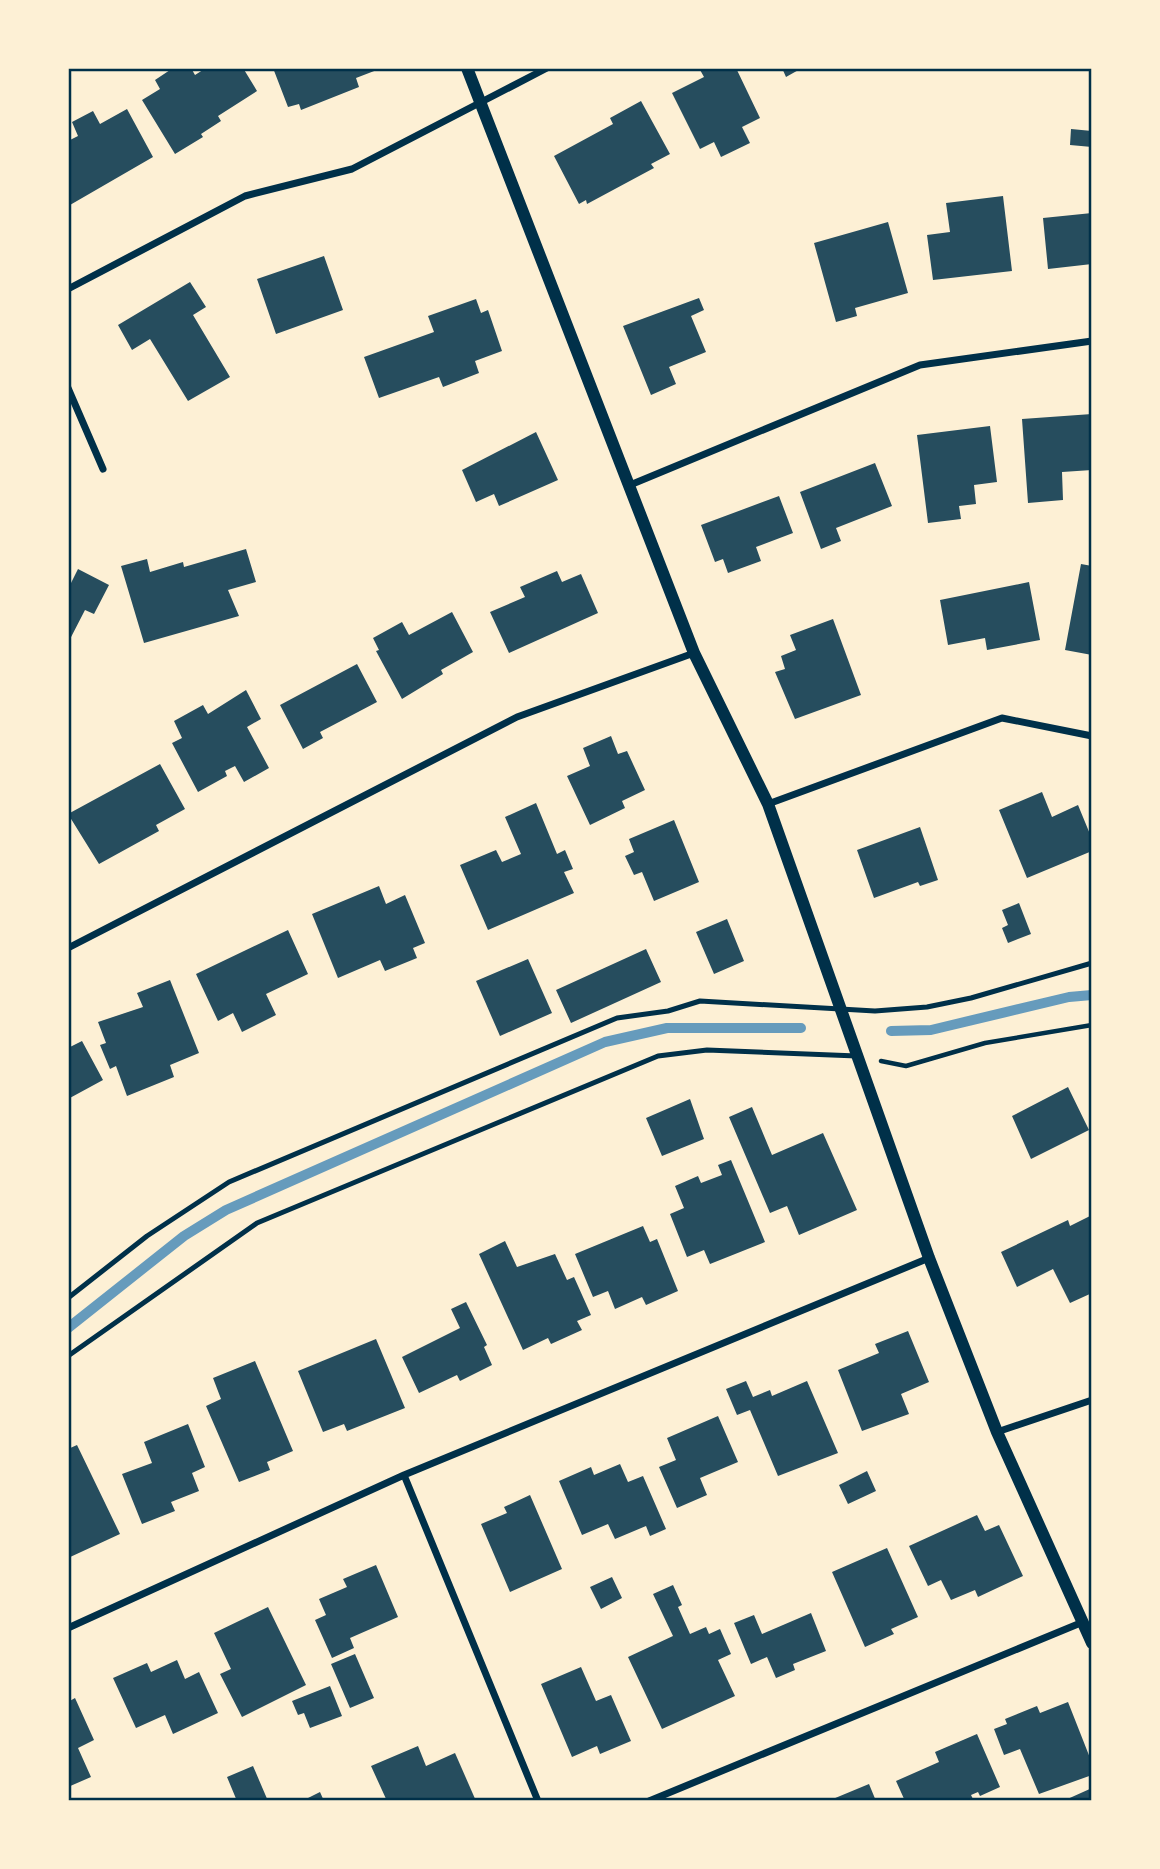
<svg xmlns="http://www.w3.org/2000/svg" width="1160" height="1869" viewBox="0 0 1160 1869" font-family="'Exo 2',sans-serif">
<style>
.lines{fill:none;stroke-linecap:round;stroke-linejoin:round}
.stream{stroke:#669bbc;stroke-width:10}
.building{fill:#264d5e}
.path{stroke:#003049;stroke-width:4.5}
.service{stroke:#003049;stroke-width:5}
.minor{stroke:#003049;stroke-width:7}
.tertiary{stroke:#003049;stroke-width:12}
.neatline{fill:none;stroke:#003049;stroke-width:2.5}
</style>
<rect width="100%" height="100%" fill="#fdf0d5"/>
<g class="lines">
<!-- stream -->
<path class="stream" d="M891,1031L931,1030L1069,997L1092,995
M68,1328L184,1236L226,1210L605,1042L667,1028H801"/>
</g>
<!-- building -->
<path class="building" d="M173,68H191L195,75L206,68H243L257,91L218,116L221,121L201,134L203,137L175,154L142,100L160,89L155,80Z
M273,68H382L356,78L359,87L301,110L299,104L288,107Z
M699,68H736L760,118L742,127L750,143L721,157L714,142L700,149L672,93L704,77Z
M782,68H802L786,77Z
M641,101L670,154L651,164L654,168L587,204L586,200L579,204L554,156L613,124L610,118Z
M127,109L153,157L70,205L68,141L78,136L72,122L93,111L100,124Z
M1071,129L1092,131V147L1070,145Z
M1003,196L1012,271L933,280L927,235L950,232L946,203Z
M1092,213V264L1048,269L1043,218Z
M888,222L908,293L855,308L857,316L836,322L814,243Z
M324,256L343,310L276,334L257,279Z
M190,282L206,307L193,315L230,377L188,401L150,339L132,350L118,325Z
M699,298L704,310L691,316L706,352L669,367L676,384L651,395L623,326Z
M476,299L481,313L488,310L502,351L475,361L479,373L443,387L439,377L379,398L364,357L434,332L428,316Z
M1092,414V470L1062,472L1063,500L1028,503L1022,419Z
M990,426L997,482L974,485L976,504L959,506L961,519L928,523L917,435Z
M536,432L558,480L499,506L494,494L476,502L462,470Z
M875,463L892,506L836,528L841,541L821,549L800,492Z
M779,496L793,533L756,547L761,561L728,573L723,559L715,562L701,525Z
M246,549L256,582L228,590L239,616L144,643L121,566L147,559L150,572L183,562L184,567Z
M1081,564L1092,566V655L1065,650Z
M78,569L109,585L94,614L85,610L68,643V589Z
M557,571L562,582L581,574L598,613L509,653L490,612L525,597L520,587Z
M1029,582L1040,640L987,650L985,638L948,645L940,600Z
M452,612L473,652L441,670L443,674L402,699L376,651L379,650L373,638L402,622L409,635Z
M833,619L861,695L795,719L775,672L785,669L781,656L796,650L790,635Z
M357,664L377,702L320,732L323,738L303,749L280,705Z
M246,690L261,719L247,727L269,768L244,782L235,766L225,771L227,776L198,792L172,743L182,738L174,721L203,705L208,714Z
M611,736L618,754L627,751L645,790L622,801L625,808L590,825L567,776L590,766L583,748Z
M160,764L185,809L156,825L159,831L99,864L68,814Z
M1042,792L1052,817L1078,805L1092,839V851L1027,878L999,810Z
M536,803L557,854L565,850L573,869L564,872L574,893L488,930L460,865L496,850L502,862L521,854L505,817Z
M674,820L699,882L654,901L642,872L634,875L625,856L634,852L629,839Z
M920,827L938,880L920,886L918,882L874,898L857,850Z
M379,886L386,904L405,895L425,943L413,948L417,958L385,971L380,960L338,978L312,914Z
M1019,903L1031,934L1008,943L1002,928L1008,925L1002,910Z
M727,919L744,961L714,974L696,932Z
M288,930L308,974L266,994L276,1015L242,1032L233,1013L218,1021L196,974Z
M646,949L661,982L571,1023L556,990Z
M528,959L552,1013L500,1036L476,981Z
M170,980L199,1053L170,1065L174,1077L127,1096L116,1066L110,1069L100,1045L106,1043L98,1022L143,1007L137,993Z
M82,1041L103,1080L68,1099V1048Z
M1068,1087L1089,1130L1031,1159L1012,1116Z
M690,1099L704,1139L662,1156L646,1118Z
M752,1107L772,1155L823,1133L857,1210L799,1235L787,1206L770,1213L729,1117Z
M731,1160L765,1242L710,1264L704,1250L687,1257L670,1214L684,1208L675,1186L698,1176L701,1183L722,1175L718,1165Z
M1092,1215V1293L1070,1303L1053,1269L1017,1287L1001,1252L1068,1220L1070,1226Z
M643,1226L650,1242L657,1239L678,1291L646,1305L642,1297L615,1309L608,1291L593,1297L575,1254Z
M505,1241L517,1267L555,1254L567,1280L574,1277L591,1315L577,1321L582,1330L551,1344L548,1338L523,1350L479,1254Z
M466,1302L487,1345L484,1347L492,1365L460,1381L457,1375L419,1393L402,1357L460,1328L451,1309Z
M908,1331L929,1382L901,1394L909,1414L862,1431L838,1370L879,1353L875,1344Z
M376,1339L405,1408L347,1431L344,1424L323,1432L298,1371Z
M255,1361L293,1451L267,1462L270,1470L239,1482L206,1406L221,1399L213,1378Z
M746,1381L753,1397L770,1390L772,1396L807,1381L838,1453L778,1476L750,1410L737,1415L726,1389Z
M718,1416L738,1462L700,1478L707,1495L677,1508L659,1467L676,1460L667,1438Z
M188,1424L205,1467L192,1473L199,1491L171,1502L175,1511L142,1524L122,1474L152,1463L144,1442Z
M77,1445L120,1534L68,1558V1449Z
M620,1464L628,1482L643,1476L666,1529L650,1536L646,1526L615,1539L608,1524L582,1535L559,1481L591,1467L594,1475Z
M867,1471L876,1491L848,1504L839,1485Z
M530,1495L562,1569L510,1592L481,1524L507,1513L504,1507Z
M977,1515L985,1531L999,1525L1023,1576L978,1597L975,1590L951,1600L941,1580L928,1586L909,1546Z
M887,1548L918,1617L891,1629L894,1634L865,1647L832,1572Z
M376,1565L398,1617L350,1638L354,1648L332,1658L315,1620L326,1615L319,1599L347,1587L343,1579Z
M612,1577L622,1598L601,1609L590,1587Z
M673,1585L682,1605L678,1607L690,1634L706,1627L709,1634L720,1629L731,1654L718,1660L735,1696L662,1729L628,1657L673,1636L653,1594Z
M268,1607L306,1685L242,1717L220,1674L231,1669L214,1633Z
M811,1613L826,1651L793,1664L795,1670L776,1678L767,1657L751,1664L734,1623L754,1615L762,1634Z
M355,1654L374,1698L350,1708L331,1664Z
M177,1660L185,1679L199,1672L218,1713L173,1734L165,1715L136,1728L113,1678L147,1663L151,1672Z
M581,1667L596,1701L611,1695L631,1741L600,1754L597,1746L572,1757L541,1684Z
M330,1686L342,1716L310,1728L304,1713L298,1715L292,1701Z
M75,1698L94,1740L78,1748L91,1777L68,1787V1702Z
M1068,1702L1092,1763V1775L1039,1794L1020,1749L1004,1755L994,1729L1007,1724L1005,1719L1037,1706L1040,1713Z
M977,1734L1000,1787L980,1796L978,1792L971,1795L974,1801H905L896,1781L939,1762L935,1752Z
M418,1746L426,1766L455,1753L476,1801H387L371,1766Z
M253,1766L268,1801H237L227,1777Z
M869,1784L876,1801H828Z
M1092,1788V1801H1063Z
M320,1792L324,1801H302Z"/>
<g class="lines">
<!-- path -->
<path class="path" d="M881,1061L906,1066L985,1043L1092,1025"/>
<!-- service -->
<path class="service" d="M68,1298L147,1236L229,1182L617,1018L668,1011L700,1001L875,1011L927,1007L971,998L1092,963
M68,1356L257,1223L658,1056L707,1050L857,1056"/>
<!-- minor -->
<path class="minor" d="M68,289L245,196L352,169L547,68
M68,388L103,469
M630,485L920,365L1092,341
M768,804L1002,718L1092,736
M68,948L517,717L694,653
M997,1432L1092,1400
M404,1475L538,1801
M68,1628L404,1475L929,1258
M649,1801L1083,1622"/>
<!-- tertiary -->
<path class="tertiary" d="M467,68L694,653L768,804L929,1258L997,1432L1092,1643"/>
</g>
<!-- border -->
<rect width="1160" height="1869" fill="none" stroke="#fdf0d5" stroke-width="140"/>
<rect x="70" y="70" width="1020" height="1729" class="neatline"/>
</svg>
